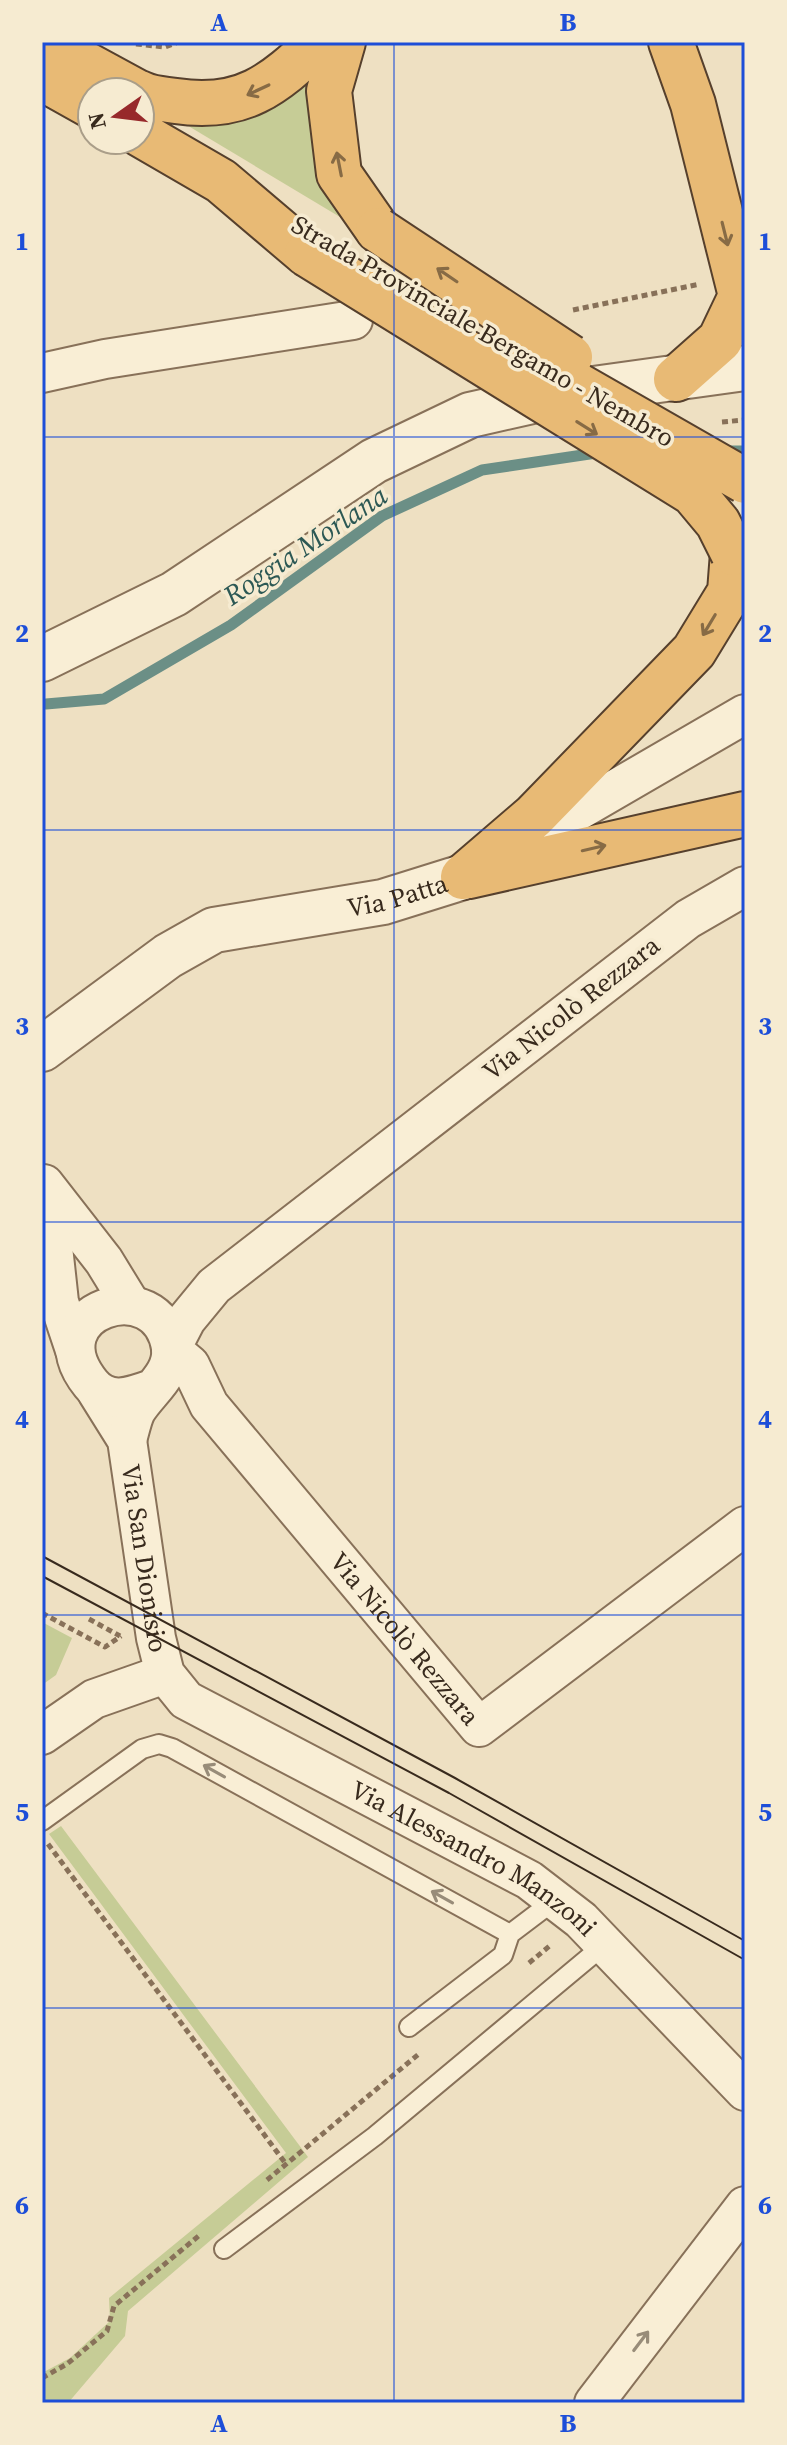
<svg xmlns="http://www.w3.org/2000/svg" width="787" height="2445" viewBox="0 0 787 2445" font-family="'Source Serif 4',serif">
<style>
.green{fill:#c6cc96}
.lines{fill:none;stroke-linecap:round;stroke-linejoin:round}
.stream{stroke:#6b8f86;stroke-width:11}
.service-casing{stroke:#887159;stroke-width:22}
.minor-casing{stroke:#887159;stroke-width:42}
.tertiary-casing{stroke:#887159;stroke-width:48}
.trunk-casing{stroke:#56402d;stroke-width:48}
.path{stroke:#887159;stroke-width:5;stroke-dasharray:6 4;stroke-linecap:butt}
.service{stroke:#f9eed5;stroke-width:18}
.minor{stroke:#f9eed5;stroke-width:38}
.tertiary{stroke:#f9eed5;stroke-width:44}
.trunk{stroke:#e8ba75;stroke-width:44}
.tram{stroke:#382a1d;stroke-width:2}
.trunk-bridge-casing{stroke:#56402d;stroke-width:48;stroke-linecap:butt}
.trunk-bridge{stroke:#e8ba75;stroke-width:44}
.oneway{stroke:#876b45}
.oneway2{stroke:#988c79}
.grid{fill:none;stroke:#1d4ed8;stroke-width:2;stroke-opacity:0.55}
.labels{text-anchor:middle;stroke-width:7;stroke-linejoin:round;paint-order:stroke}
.street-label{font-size:26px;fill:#382a1d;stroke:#f6ebd1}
.water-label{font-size:28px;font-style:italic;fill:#2c5854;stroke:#f6ebd1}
.neatline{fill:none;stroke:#1d4ed8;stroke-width:3}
.grid-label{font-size:26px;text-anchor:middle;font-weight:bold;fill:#1d4ed8}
</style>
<rect width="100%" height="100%" fill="#eee0c2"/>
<!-- green -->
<path class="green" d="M318,63L360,229L175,118Z
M42,1622L72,1638L56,1675L42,1685Z
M61,1826L308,2157L128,2311L125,2336L68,2403H42V2373L70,2358L110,2321L109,2298L286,2153L49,1834Z"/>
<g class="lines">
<!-- stream -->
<path class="stream" d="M724,451H745
M46,704L104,699L231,625L382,516L482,470L603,452"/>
<defs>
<path id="service" d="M42,1821L142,1749L159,1744L172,1748L510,1934
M409,2027L503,1955L510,1934L555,1900
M224,2249L375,2136L604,1945"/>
<g id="minor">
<path d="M42,373L105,359L353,320"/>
<path d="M514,848L745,714"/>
<path id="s1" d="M745,886L688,919L214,1286L186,1320L171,1349L190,1365L209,1405L479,1727L745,1526"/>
<path d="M44,1184L104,1261L131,1305"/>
<path d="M42,1200L53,1247L59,1302L75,1350"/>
<path id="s2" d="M97,1392L127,1440L156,1638L165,1674L186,1700L529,1880L581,1920L745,2091"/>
<path d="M127,1440C130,1430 132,1419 136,1411C148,1391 174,1374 171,1348C159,1269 32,1311 91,1384C108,1405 130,1397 152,1389"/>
<path d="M42,1735L94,1699L165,1674"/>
<path d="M594,2403L745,2206"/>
</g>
<g id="tertiary">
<path d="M42,659L174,594L374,461L470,415L572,392L745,368"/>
<path id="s3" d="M42,1049L168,956L214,930L383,902L463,877"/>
</g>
<path id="trunk" d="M45,42L137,92
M343,42L329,91L339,174L378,230
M671,42L693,104L741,296L720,340L676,379
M42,78L92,106
M140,93C151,99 164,99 176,101C243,111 273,85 319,42
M140,134L221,181L307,254
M469,876L745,814
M463,877L534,816L694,651L730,592L733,553"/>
</defs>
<!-- service casing -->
<use href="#service" class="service-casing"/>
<!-- minor casing -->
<use href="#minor" class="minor-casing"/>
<!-- tertiary casing -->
<use href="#tertiary" class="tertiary-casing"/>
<!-- trunk casing -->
<use href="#trunk" class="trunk-casing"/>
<!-- path -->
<path class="path" d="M136,44L165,47L178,42
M573,310L700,284
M722,422L745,420
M42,1613L105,1647L121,1636
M89,1619L120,1636
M48,1844L286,2164
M529,1963L552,1944
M267,2180L420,2053
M42,2378L67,2364L107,2331L114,2306L201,2234"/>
<!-- service -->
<use href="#service" class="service"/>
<!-- minor -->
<use href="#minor" class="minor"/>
<!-- tertiary -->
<use href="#tertiary" class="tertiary"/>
<!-- trunk -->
<use href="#trunk" class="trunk"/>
<!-- tram -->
<path class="tram" d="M42,1556L455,1778L745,1941
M42,1576L449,1793L745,1960"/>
<defs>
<path id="trunk-bridge" d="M378,230L570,357
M307,254L693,493L718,523L733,553
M525,355L745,481"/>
</defs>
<!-- trunk-bridge casing -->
<use href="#trunk-bridge" class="trunk-bridge-casing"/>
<!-- trunk-bridge -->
<use href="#trunk-bridge" class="trunk-bridge"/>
</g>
<!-- one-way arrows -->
<defs><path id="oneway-shaft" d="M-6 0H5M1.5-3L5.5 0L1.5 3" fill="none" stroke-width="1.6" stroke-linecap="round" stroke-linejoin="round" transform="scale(2)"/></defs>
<g class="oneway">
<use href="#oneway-shaft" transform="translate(258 90) rotate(155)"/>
<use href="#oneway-shaft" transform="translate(339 164) rotate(-101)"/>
<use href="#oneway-shaft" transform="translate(725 234) rotate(76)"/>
<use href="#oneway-shaft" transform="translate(447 275) rotate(-146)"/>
<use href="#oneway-shaft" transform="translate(587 428) rotate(32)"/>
<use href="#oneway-shaft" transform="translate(709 625) rotate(121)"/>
<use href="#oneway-shaft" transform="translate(594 848) rotate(-13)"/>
</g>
<g class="oneway2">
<use href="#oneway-shaft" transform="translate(214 1771) rotate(-151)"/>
<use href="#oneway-shaft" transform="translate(442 1897) rotate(-151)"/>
<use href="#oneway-shaft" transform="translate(641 2341) rotate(-53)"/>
</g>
<!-- grid -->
<path class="grid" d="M394,42V2403M42,437H745M42,830H745M42,1222H745M42,1615H745M42,2008H745"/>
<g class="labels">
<!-- street labels -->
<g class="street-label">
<text transform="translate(483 331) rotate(30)" y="9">Strada Provinciale Bergamo - Nembro</text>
<text dy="9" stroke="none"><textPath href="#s3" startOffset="396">Via Patta</textPath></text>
<text transform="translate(571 1008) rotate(-38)" y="9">Via Nicolò Rezzara</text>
<text dy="9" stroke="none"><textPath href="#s2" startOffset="176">Via San Dionisio</textPath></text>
<text dy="9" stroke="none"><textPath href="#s1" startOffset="1116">Via Nicolò Rezzara</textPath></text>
<text dy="9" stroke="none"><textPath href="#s2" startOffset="656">Via Alessandro Manzoni</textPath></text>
</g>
<!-- water labels -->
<g class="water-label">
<text transform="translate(305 545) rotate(-34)" y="10">Roggia Morlana</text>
</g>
</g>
<!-- border -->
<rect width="787" height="2445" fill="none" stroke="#f6ebd1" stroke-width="88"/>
<!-- north arrow -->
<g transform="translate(116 116) rotate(256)"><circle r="38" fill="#f6ebd1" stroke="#aa9e89" stroke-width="2"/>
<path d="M0-6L14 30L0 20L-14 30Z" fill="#97292b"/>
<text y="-12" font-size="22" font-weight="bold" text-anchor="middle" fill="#382a1d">N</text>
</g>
<rect x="44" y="44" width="699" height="2357" class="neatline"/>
<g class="grid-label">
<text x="219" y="31">A</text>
<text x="568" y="31">B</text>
<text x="22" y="250">1</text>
<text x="765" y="250">1</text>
<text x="22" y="642">2</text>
<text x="765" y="642">2</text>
<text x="22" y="1035">3</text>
<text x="765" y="1035">3</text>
<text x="22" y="1428">4</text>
<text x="765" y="1428">4</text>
<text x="22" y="1821">5</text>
<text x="765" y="1821">5</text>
<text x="22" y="2214">6</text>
<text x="765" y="2214">6</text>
<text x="219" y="2432">A</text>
<text x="568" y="2432">B</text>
</g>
</svg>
